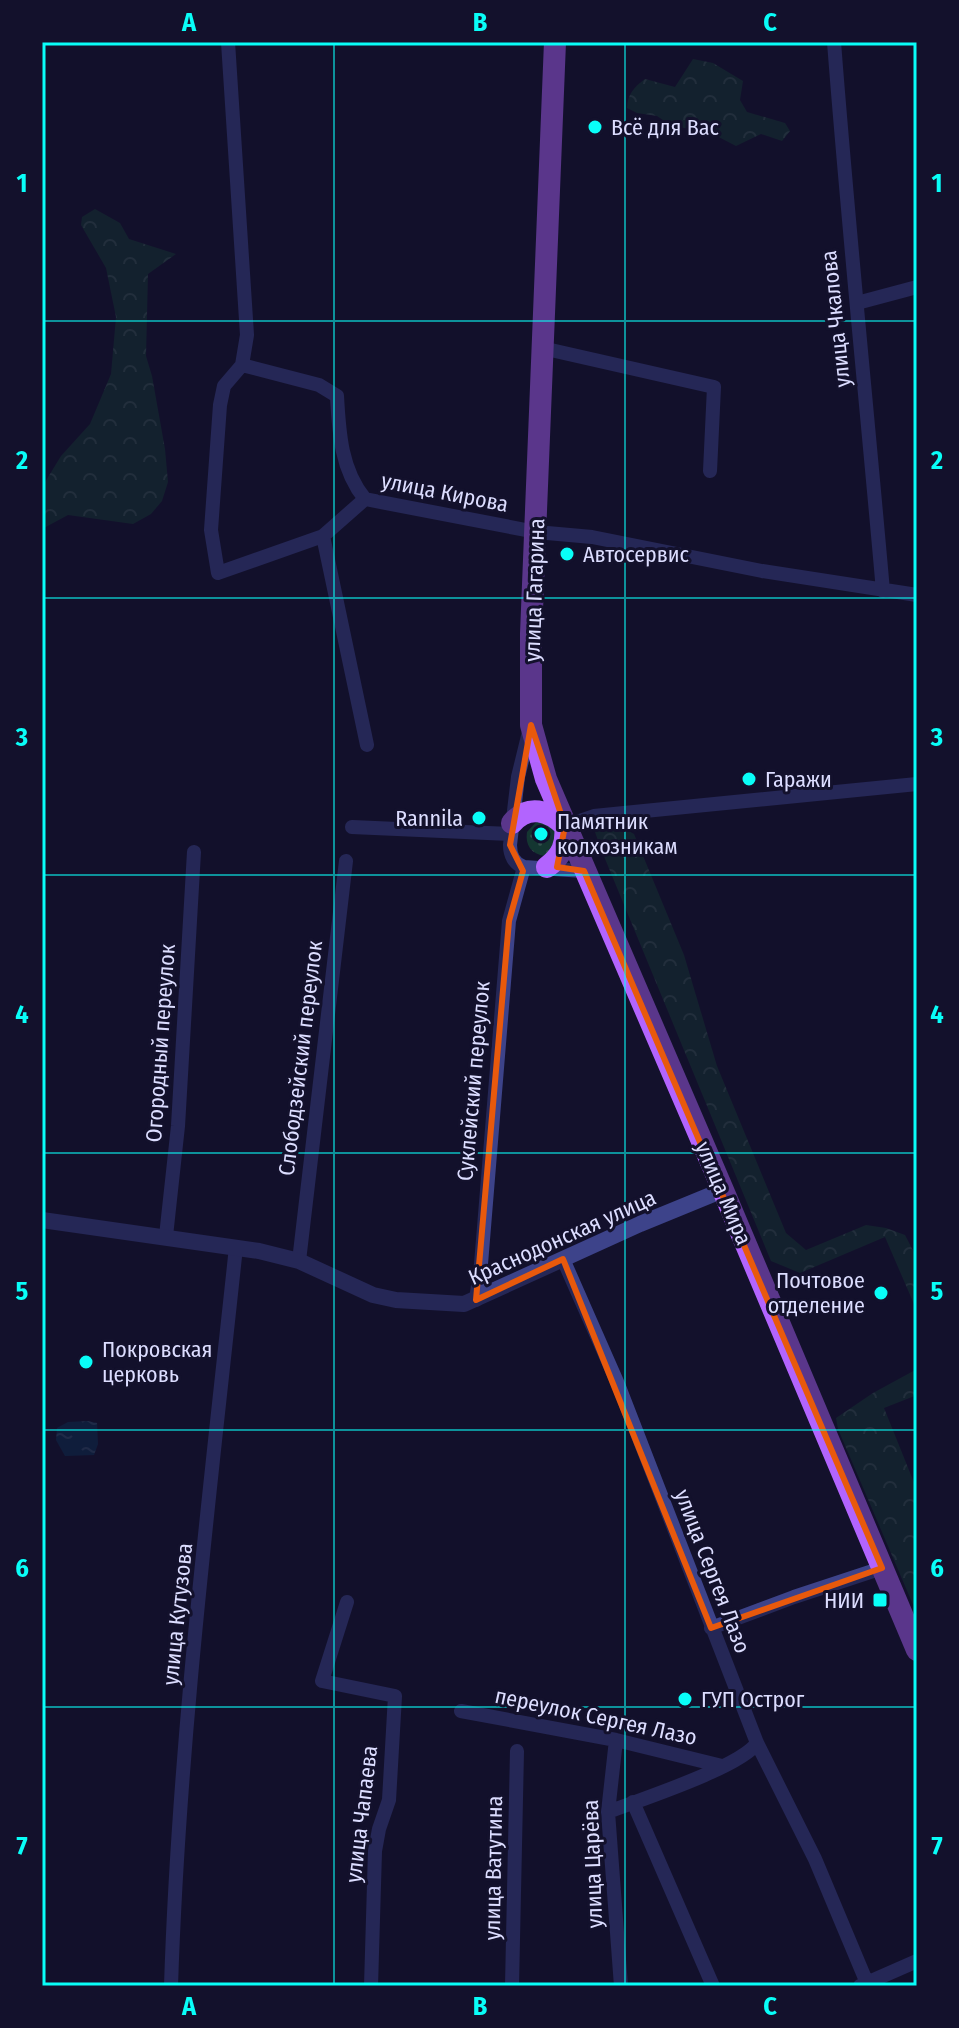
<svg xmlns="http://www.w3.org/2000/svg" width="959" height="2028" viewBox="0 0 959 2028" font-family="'Fira Sans Condensed',sans-serif">
<style>
.grass{fill:url(#grass-dots)}
.forest{fill:url(#forest-crowns)}
.water{fill:url(#water-ripples)}
.lines{fill:none;stroke-linecap:round;stroke-linejoin:round}
.minor{stroke:#3d438a;stroke-width:14}
.tertiary{stroke:#3d438a;stroke-width:16}
.primary{stroke:#b264fe;stroke-width:22}
.marked{fill:none;stroke:#e8590c;stroke-width:6;stroke-linejoin:round}
.grid{fill:none;stroke:#09fef8;stroke-width:2;stroke-opacity:0.55}
.poi-dot{fill:#09fef8;stroke:#13112c;stroke-width:3}
.labels{text-anchor:middle;stroke-width:6;stroke-linejoin:round;paint-order:stroke}
.poi-label{font-size:22px;fill:#dcddff;stroke:#13112c;text-anchor:start}
.street-label{font-size:22px;fill:#dcddff;stroke:#13112c}
.neatline{fill:none;stroke:#09fef8;stroke-width:3}
.grid-label{font-size:26px;text-anchor:middle;font-weight:bold;fill:#09fef8}
</style>
<defs>
<pattern id="grass-dots" width="8" height="8" patternUnits="userSpaceOnUse" patternTransform="scale(2)"><rect width="8" height="8" fill="#143631"/><path d="M2 2h.1M6 6h.1" fill="none" stroke="#365350" stroke-width="1.8" stroke-linecap="round"/></pattern>
<pattern id="forest-crowns" width="20" height="18" patternUnits="userSpaceOnUse" patternTransform="scale(2)"><rect width="20" height="18" fill="#143631"/><path d="M2 6a3 3 0 1 1 6 0M12 15a3 3 0 1 1 6 0" fill="none" stroke="#365350"/></pattern>
<pattern id="water-ripples" width="26" height="14" patternUnits="userSpaceOnUse" patternTransform="scale(2)"><rect width="26" height="14" fill="#0d2d4f"/><path d="M2 4q2-2 4 0t4 0M15 11q2-2 4 0t4 0" fill="none" stroke="#304b69"/></pattern>
</defs>
<rect width="100%" height="100%" fill="#13112c"/>
<!-- grass -->
<path class="grass" d="M538,820L563,834L545,856C531,854 525,845 527,832Z"/>
<!-- forest -->
<path class="forest" d="M693,59L713,63L743,81L740,100L747,112L785,123L790,131L782,141L761,134L736,146L709,132L672,126L657,116L637,113L627,108C628,94 633,88 645,79L675,87Z
M95,209L120,223L129,239L176,254L148,274L146,356L152,376L165,449L168,482L162,501L151,514L133,524L68,515L42,529V487L61,456L90,424L111,374L116,317L106,268L81,225L82,217Z
M601,824L618,825L634,834L684,955L717,1066L786,1233L806,1250L866,1225L886,1228L905,1235L917,1258V1311L885,1237L800,1273L771,1261L601,849L595,832Z
M917,1369V1395L884,1408L917,1490V1614L838,1429L836,1418L873,1393Z"/>
<!-- water -->
<path class="water" d="M88,1421L97,1423L98,1444L94,1455L65,1456L56,1440L57,1428L68,1422Z"/>
<g class="lines">
<!-- minor -->
<path class="minor" d="M228,42L247,335L242,365L224,386L220,405L211,530L218,573L323,536L365,499
M834,42C848,225 867,408 883,591
M857,303L917,287
M542,348L714,387L710,471
M242,365L319,385L337,396C339,433 341,470 365,499L536,532L592,537L762,571L917,595
M323,536L367,745
M530,728L518,777L510,845C510,855 514,864 524,867L584,871
M565,826L594,816L917,784
M352,827L511,834
M166,1236L178,1126L194,852
M563,1259L618,1384L757,1743L815,1859L867,1983
M299,1261L346,861
M476,1300L481,1264L509,921L524,867
M347,1602L322,1681L395,1696L389,1800L379,1829L375,1851L371,1986
M711,1628L794,1597L882,1568
M461,1711L616,1740L722,1766
M616,1740L608,1812L621,1986
M633,1802L713,1986
M608,1812C639,1800 741,1767 757,1743
M171,1986C179,1739 210,1492 236,1247
M512,1986L517,1751
M860,1986L917,1961"/>
<!-- tertiary -->
<path class="tertiary" d="M42,1220L259,1251L299,1261L373,1295L396,1300L464,1304L640,1224L723,1190"/>
<!-- primary -->
<path class="primary" d="M555,42L531,634V725L546,779L723,1190L917,1650
M512,823C528,804 549,810 565,826C567,844 562,856 547,867"/>
</g>
<!-- marked area -->
<path d="M0 0H959V2028H0ZM531,725L565,826L557,867L584,871L882,1568L711,1628L563,1259L476,1300L509,921L523,871L510,845Z" fill="#13112c" fill-opacity=".55" fill-rule="evenodd"/>
<path class="marked" d="M531,725L565,826L557,867L584,871L882,1568L711,1628L563,1259L476,1300L509,921L523,871L510,845Z"/>
<!-- grid -->
<path class="grid" d="M334,42V1986M625,42V1986M42,321H917M42,598H917M42,875H917M42,1153H917M42,1430H917M42,1707H917"/>
<!-- markers -->
<g class="poi-dot">
<circle cx="595" cy="127" r="8"/>
<circle cx="567" cy="554" r="8"/>
<circle cx="749" cy="779" r="8"/>
<circle cx="479" cy="818" r="8"/>
<circle cx="541" cy="834" r="8"/>
<circle cx="881" cy="1293" r="8"/>
<circle cx="86" cy="1362" r="8"/>
<rect x="872" y="1592" width="16" height="16" rx="4"/>
<circle cx="685" cy="1699" r="8"/>
</g>
<g class="labels">
<!-- poi labels -->
<g class="poi-label">
<text x="611" y="135">Всё для Вас</text>
<text x="583" y="562">Автосервис</text>
<text x="765" y="787">Гаражи</text>
<text x="463" y="826" text-anchor="end">Rannila</text>
<text x="557" y="829">Памятник<tspan x="557" dy="25">колхозникам</tspan></text>
<text x="865" y="1288" text-anchor="end">Почтовое<tspan x="865" dy="25">отделение</tspan></text>
<text x="102" y="1357">Покровская<tspan x="102" dy="25">церковь</tspan></text>
<text x="864" y="1608" text-anchor="end">НИИ</text>
<text x="701" y="1707">ГУП Острог</text>
</g>
<!-- street labels -->
<g class="street-label">
<text transform="translate(835 319) rotate(-96)" y="8">улица Чкалова</text>
<text transform="translate(445 492) rotate(11)" y="8">улица Кирова</text>
<text transform="translate(534 590) rotate(-88)" y="8">улица Гагарина</text>
<text transform="translate(160 1043) rotate(-86)" y="8">Огородный переулок</text>
<text transform="translate(300 1058) rotate(-83)" y="8">Слободзейский переулок</text>
<text transform="translate(473 1081) rotate(-85)" y="8">Суклейский переулок</text>
<text transform="translate(724 1193) rotate(67)" y="8">улица Мира</text>
<text transform="translate(562 1237) rotate(-24)" y="8">Краснодонская улица</text>
<text transform="translate(713 1571) rotate(69)" y="8">улица Сергея Лазо</text>
<text transform="translate(177 1614) rotate(-84)" y="8">улица Кутузова</text>
<text transform="translate(596 1716) rotate(12)" y="8">переулок Сергея Лазо</text>
<text transform="translate(361 1814) rotate(-83)" y="8">улица Чапаева</text>
<text transform="translate(592 1864) rotate(-92)" y="8">улица Царёва</text>
<text transform="translate(493 1868) rotate(-89)" y="8">улица Ватутина</text>
</g>
</g>
<!-- border -->
<rect width="959" height="2028" fill="none" stroke="#13112c" stroke-width="88"/>
<rect x="44" y="44" width="871" height="1940" class="neatline"/>
<g class="grid-label">
<text x="189" y="31">A</text>
<text x="480" y="31">B</text>
<text x="770" y="31">C</text>
<text x="22" y="192">1</text>
<text x="937" y="192">1</text>
<text x="22" y="469">2</text>
<text x="937" y="469">2</text>
<text x="22" y="746">3</text>
<text x="937" y="746">3</text>
<text x="22" y="1023">4</text>
<text x="937" y="1023">4</text>
<text x="22" y="1300">5</text>
<text x="937" y="1300">5</text>
<text x="22" y="1577">6</text>
<text x="937" y="1577">6</text>
<text x="22" y="1855">7</text>
<text x="937" y="1855">7</text>
<text x="189" y="2015">A</text>
<text x="480" y="2015">B</text>
<text x="770" y="2015">C</text>
</g>
</svg>
